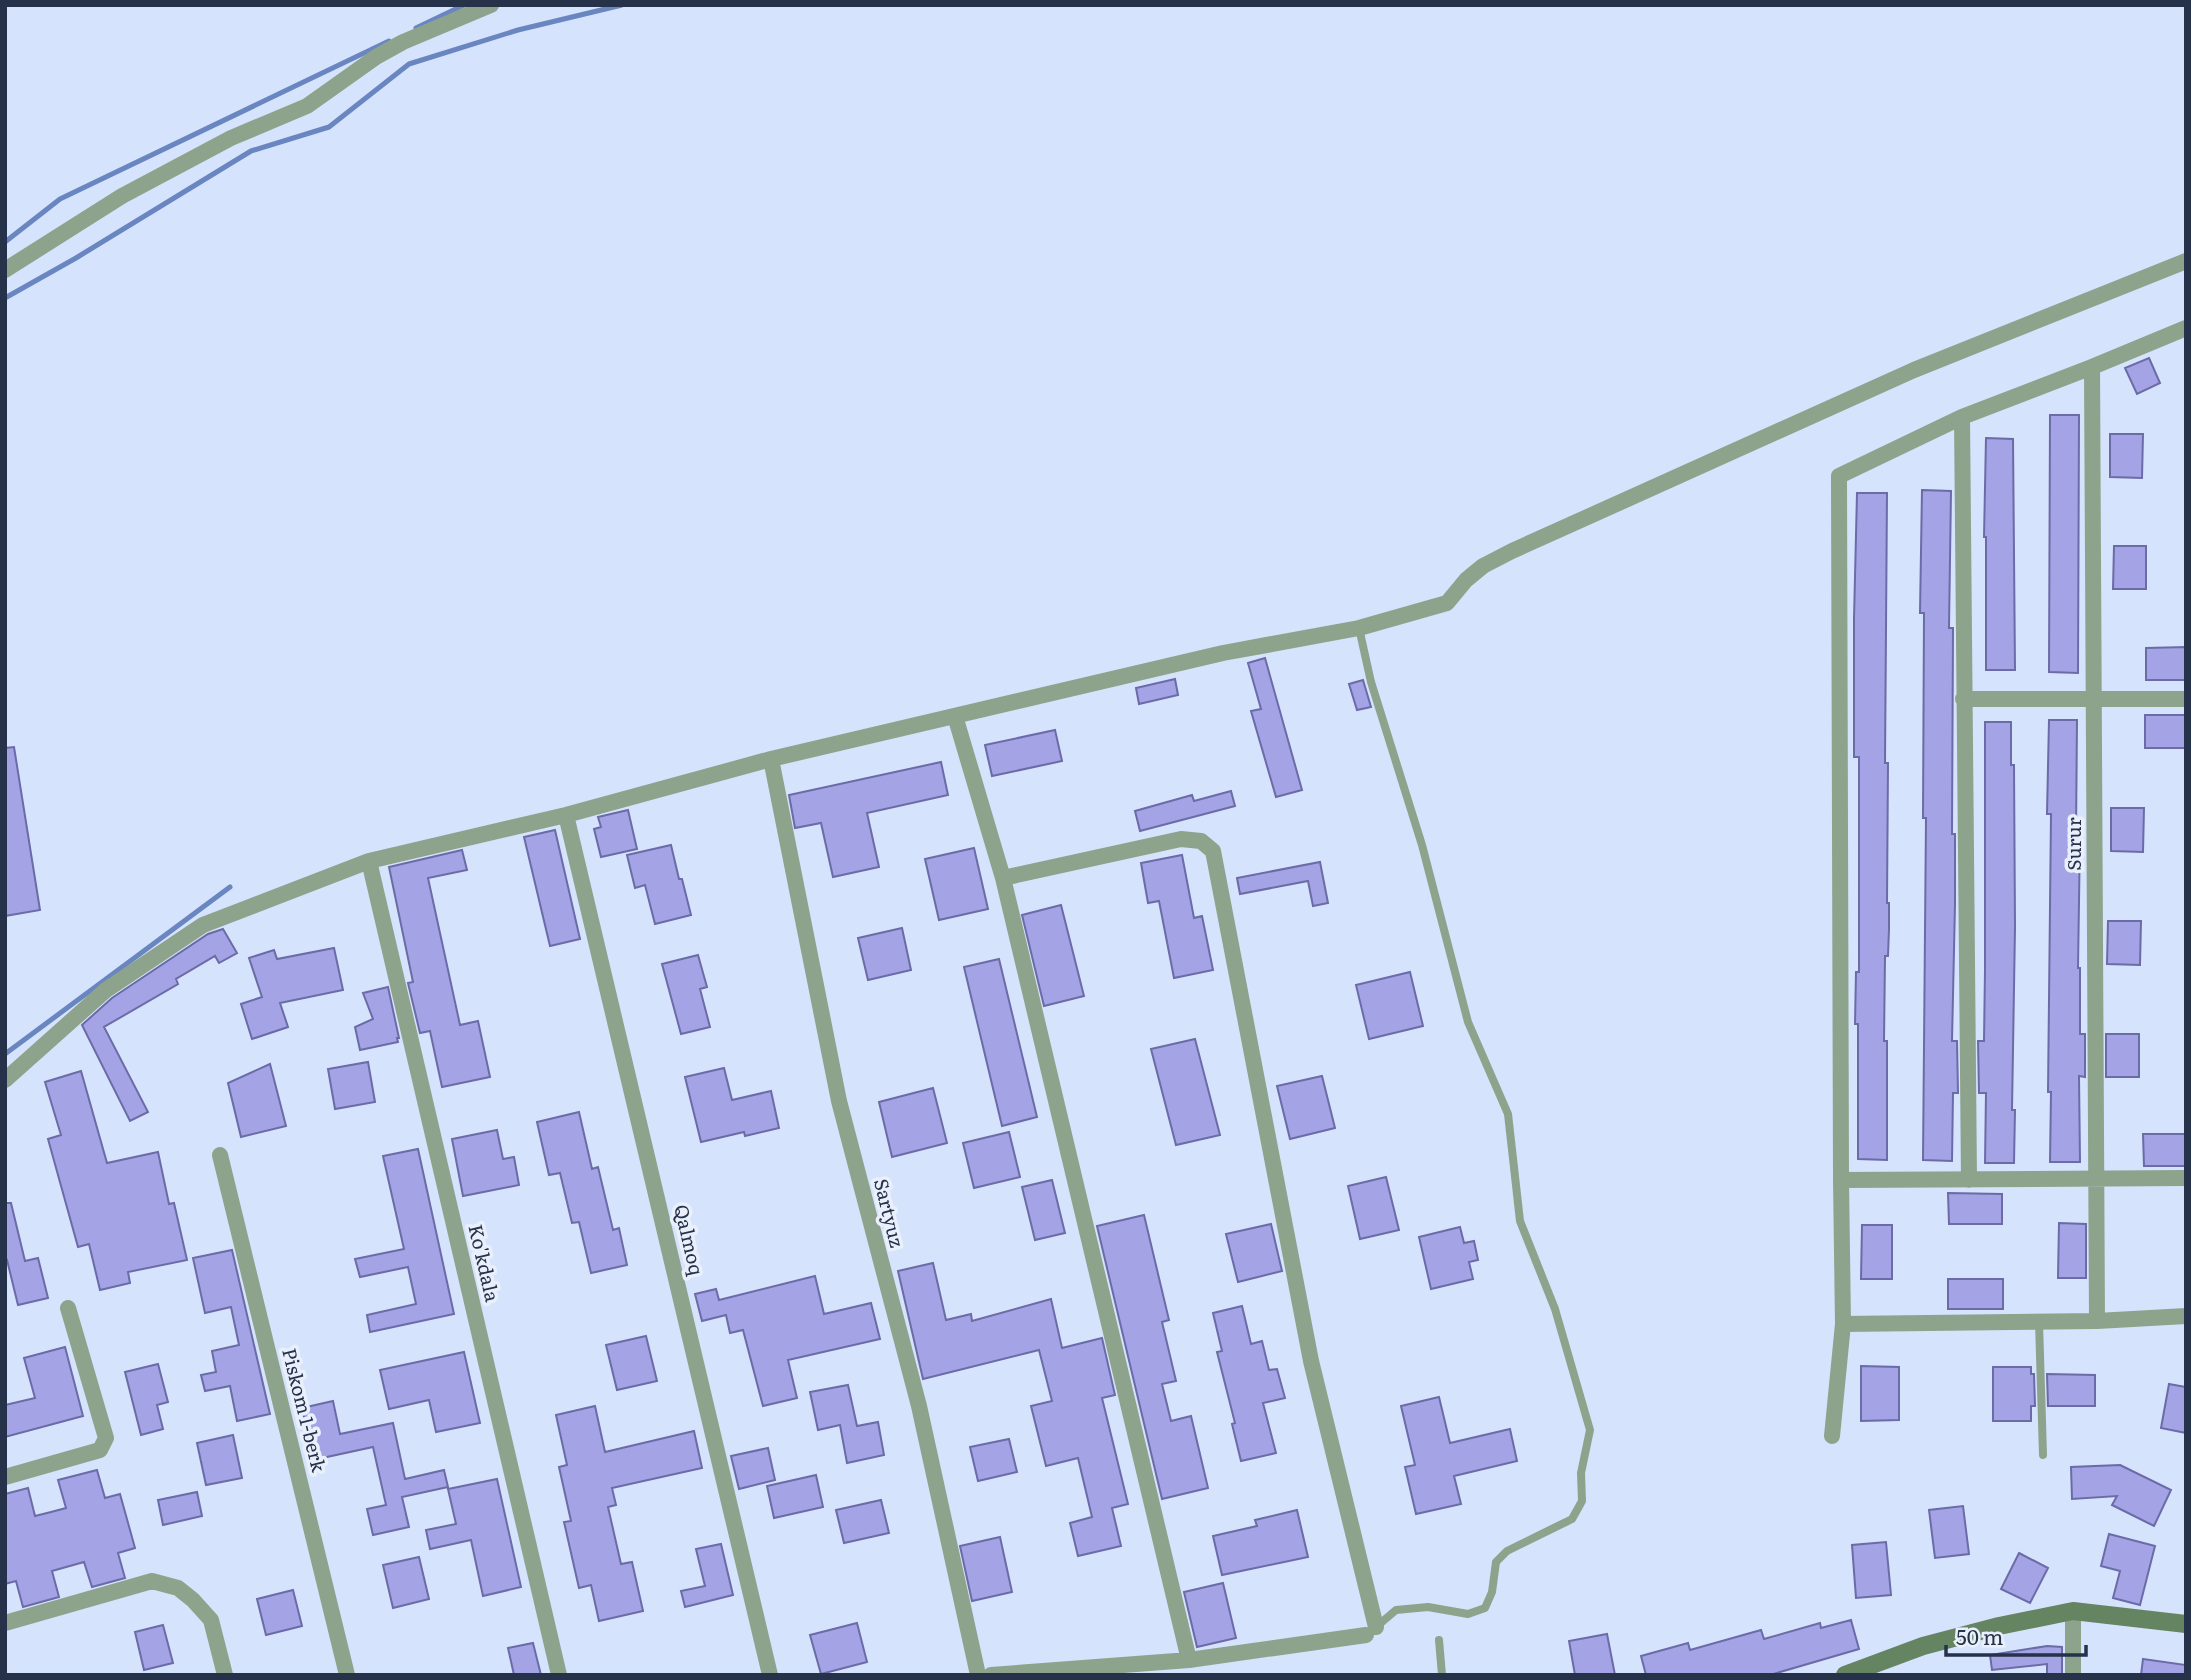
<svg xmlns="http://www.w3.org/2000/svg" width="2191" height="1680" viewBox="0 0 2191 1680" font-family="Literata,serif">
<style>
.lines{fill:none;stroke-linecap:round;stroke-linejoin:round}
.stream{stroke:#6986c0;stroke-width:5}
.building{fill:#a3a3e6;stroke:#6b6ba7;stroke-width:2}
.service{stroke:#8da38c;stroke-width:8}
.minor{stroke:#8da38c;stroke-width:16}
.secondary{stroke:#648462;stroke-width:18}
.labels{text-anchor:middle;stroke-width:7;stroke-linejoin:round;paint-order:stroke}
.street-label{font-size:19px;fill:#26324a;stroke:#e9f0fc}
</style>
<rect width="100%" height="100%" fill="#d6e3fc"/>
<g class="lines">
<!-- stream -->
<path class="stream" d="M416,28L464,5
M5,242L60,199L389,41
M5,298L76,258L251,151L329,127L409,64L518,30L622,5
M5,1054L230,887"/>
</g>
<!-- building -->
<path class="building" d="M2149,358L2160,383L2137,394L2125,368Z
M2050,415H2079L2078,673L2049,672Z
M2110,434H2143L2142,478L2110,477Z
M1986,438L2013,439L2015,670H1986V537H1984Z
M1922,490L1951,491L1949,628H1953L1952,834H1955V904L1952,1041H1957L1958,1093H1953L1952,1161L1923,1160L1926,818H1923L1924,613H1920Z
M1857,493H1887L1885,763H1888L1887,903H1889V929L1888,956H1885L1884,1041H1887V1160L1858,1159V1024H1855L1856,972H1859V757H1854V619Z
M2114,546H2146V589H2113Z
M2186,647V680H2146V648Z
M1265,658L1302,790L1276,797L1251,711L1261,709L1248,663Z
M1175,679L1178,695L1139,704L1136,688Z
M1363,680L1371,707L1357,710L1349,684Z
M2145,715H2186V748H2145Z
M2049,720H2077L2076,834H2080L2078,968H2080V1034H2085V1077L2079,1076L2080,1162H2050L2051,1092H2048L2051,814H2047Z
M1985,722H2011V765H2014L2015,927L2012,1110H2015L2014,1163H1985L1986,1093H1979L1978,1041H1984L1985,970Z
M1055,730L1062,761L992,776L985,745Z
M14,747L40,910L5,916V748Z
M941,762L948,795L867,813L879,867L833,877L821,823L795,828L789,795Z
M1231,791L1235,806L1140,831L1135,811L1192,795L1194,801Z
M2111,808H2144L2143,852L2111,851Z
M628,810L637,849L601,857L594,829L601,827L598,817Z
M555,830L580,939L550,946L524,837Z
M671,845L679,879H682L691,915L655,924L645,885L635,888L627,855Z
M974,848L988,909L939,920L925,859Z
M462,850L467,870L428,878L460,1025L478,1021L490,1077L442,1087L430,1031L420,1033L408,983L413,982L389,867Z
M1182,855L1194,918L1202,916L1213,970L1174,978L1159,901L1148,903L1141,863Z
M1320,862L1328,903L1313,906L1308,881L1240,894L1237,878Z
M1061,905L1084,996L1044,1006L1022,915Z
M2108,921H2141L2140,965L2107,964Z
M902,928L911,970L868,980L858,938Z
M223,929L237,953L219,963L215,956L176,979L178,984L104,1027L148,1112L130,1121L82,1025L112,998L208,934Z
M334,948L343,990L280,1003L288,1027L252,1039L241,1004L262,997L249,958L274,950L277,959Z
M698,955L707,987L700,989L710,1027L681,1034L662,964Z
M999,959L1037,1117L1002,1126L964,967Z
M1410,972L1423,1026L1369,1039L1356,985Z
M388,987L399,1038H397L398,1042L360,1050L355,1027L373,1019L363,993Z
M2106,1034H2139V1077H2106Z
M1195,1039L1220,1135L1176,1145L1151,1049Z
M368,1062L375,1102L335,1109L328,1069Z
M270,1064L286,1126L241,1137L228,1083Z
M724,1068L732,1100L771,1091L779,1128L745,1136L744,1132L701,1142L685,1077Z
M81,1071L107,1163L158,1152L169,1204L174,1203L187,1260L128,1272L130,1283L100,1290L89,1244L78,1247L48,1139L61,1135L45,1082Z
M1322,1076L1335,1128L1290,1139L1277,1086Z
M933,1088L947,1143L892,1157L879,1102Z
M579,1112L592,1169L598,1167L613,1230L619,1228L627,1265L591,1273L579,1222L572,1223L560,1173L549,1175L537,1122Z
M497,1130L503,1159L514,1157L519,1185L463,1196L452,1139Z
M1009,1132L1020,1177L974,1188L963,1143Z
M2143,1134H2186V1166H2144Z
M418,1149L454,1314L370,1332L367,1315L416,1304L408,1267L360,1277L355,1259L404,1249L383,1156Z
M1386,1177L1399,1230L1360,1239L1348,1186Z
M1052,1180L1065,1233L1035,1240L1022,1187Z
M1948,1193L2002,1194V1224H1949Z
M5,1203H11L25,1261L38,1258L48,1298L18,1305L7,1260L5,1261Z
M1144,1215L1169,1320L1162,1322L1176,1381L1162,1384L1171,1421L1191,1416L1208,1488L1162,1499L1097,1226Z
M2059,1223L2086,1224V1278H2058Z
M1271,1224L1282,1271L1238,1282L1226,1234Z
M1862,1225H1892V1279H1861Z
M1460,1227L1464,1243L1474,1241L1478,1260L1469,1262L1473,1279L1431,1289L1419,1237Z
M232,1250L270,1414L237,1421L230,1386L205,1391L201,1375L216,1372L212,1351L239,1345L231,1307L205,1313L193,1258Z
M933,1263L946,1320L971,1314L972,1321L1051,1299L1062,1348L1102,1338L1115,1395L1102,1398L1128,1504L1112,1508L1121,1546L1078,1556L1070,1523L1092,1517L1078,1458L1046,1466L1031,1406L1052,1401L1039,1350L923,1379L898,1271Z
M815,1276L824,1314L871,1303L880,1339L788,1360L797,1398L763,1406L743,1330L730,1333L726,1315L702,1321L695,1294L716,1289L719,1300Z
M1948,1279H2003V1309H1948Z
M1242,1306L1251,1344L1262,1341L1269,1370L1277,1369L1285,1398L1263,1403L1276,1453L1241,1461L1232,1424L1235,1423L1217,1352L1222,1351L1213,1313Z
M646,1336L657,1381L617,1390L606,1345Z
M65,1347L83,1416L5,1437V1405L35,1398L24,1358Z
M464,1352L480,1423L436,1432L429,1400L389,1409L380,1370Z
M158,1364L168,1402L157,1405L163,1429L141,1435L125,1372Z
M1861,1366L1899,1367V1420L1861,1421Z
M1993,1367H2031V1374H2034L2035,1406H2031V1421H1993Z
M2047,1374L2095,1375V1406H2048Z
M2169,1384L2186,1387V1433L2161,1428Z
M848,1385L857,1426L878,1422L884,1455L847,1463L840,1425L818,1430L810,1392Z
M1439,1397L1450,1443L1510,1429L1517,1461L1454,1476L1461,1504L1416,1514L1405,1467L1415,1465L1401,1406Z
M333,1401L340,1434L393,1423L405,1479L444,1470L448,1487L402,1497L409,1527L373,1535L367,1509L386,1505L373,1447L313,1460L302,1408Z
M595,1406L605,1452L694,1431L702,1468L612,1488L616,1505L608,1507L621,1564L632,1562L643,1611L599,1621L591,1585L579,1588L564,1522L571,1521L559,1467L567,1465L556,1415Z
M233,1435L242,1478L206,1485L197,1443Z
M1009,1439L1017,1472L978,1481L970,1447Z
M768,1448L775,1480L739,1489L731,1456Z
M2120,1465L2171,1490L2154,1526L2112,1505L2117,1496L2072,1499L2071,1467Z
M97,1470L105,1498L120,1494L135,1548L118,1553L125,1578L92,1587L84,1562L52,1571L59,1597L23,1607L16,1581L5,1584V1494L28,1488L35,1516L51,1512L66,1508L58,1480Z
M816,1475L823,1507L774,1518L767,1486Z
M497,1479L521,1587L483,1596L471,1540L430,1549L426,1530L456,1524L448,1489Z
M197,1492L202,1516L163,1525L158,1500Z
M881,1500L889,1533L844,1543L836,1510Z
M1963,1506L1969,1554L1935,1558L1929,1510Z
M1297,1510L1308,1557L1222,1575L1213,1536L1257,1526L1255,1520Z
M2109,1534L2155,1546L2140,1605L2113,1598L2120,1571L2101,1566Z
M1000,1537L1012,1592L972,1601L960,1546Z
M1886,1542L1891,1595L1856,1598L1852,1545Z
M721,1544L733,1595L685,1607L681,1591L705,1586L696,1549Z
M2019,1553L2048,1568L2030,1603L2001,1589Z
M419,1557L429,1599L393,1608L383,1565Z
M1223,1583L1236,1638L1197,1647L1184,1592Z
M293,1590L302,1626L266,1635L257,1599Z
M1851,1620L1859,1649L1770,1675H1646L1641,1656L1688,1643L1690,1650L1761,1630L1764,1639L1820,1623L1821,1628Z
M857,1623L867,1662L821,1674L810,1635Z
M163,1625L173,1663L144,1670L135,1632Z
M1607,1634L1615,1675H1575L1569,1641Z
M533,1643L541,1675H514L508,1648Z
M2047,1646L2062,1647V1675H2047V1664L1992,1670L1990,1655Z
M2143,1659L2186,1665V1675H2141Z"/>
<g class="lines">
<!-- service -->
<path class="service" d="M1359,628L1371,682L1422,845L1468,1022L1508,1114L1520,1221L1555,1309L1590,1430L1581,1473L1582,1501L1572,1519L1507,1551L1496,1562L1492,1592L1485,1608L1468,1614L1428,1607L1396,1610L1376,1627
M2039,1322L2043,1455
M1439,1640L1442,1675"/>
<!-- minor -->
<path class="minor" d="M5,270L122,196L231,138L307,106L376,57L403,42L491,5
M2092,367L2097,1321
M1962,417L1969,1180
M1963,699H2186
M955,716L1003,878L1189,1660
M771,759L839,1101L919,1406L978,1675
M566,815L770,1675
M369,861L559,1675
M1003,878L1181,839L1201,841L1213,851L1311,1361L1376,1627
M5,1080L106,990L203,925L369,861L566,815L771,759L1223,653L1359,628L1447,603L1466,580L1483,566L1512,551L1914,370L2186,261
M220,1155L347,1675
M1841,1180L2186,1178
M1843,1324L2097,1321L2186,1316
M1832,1436L1843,1324L1841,1180L1839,476L1962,417L2092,367L2186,328
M5,1477L100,1450L106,1438L68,1308
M5,1623L152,1581L178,1588L193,1600L211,1620L225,1675
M991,1675L1189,1660L1366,1635
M2073,1675V1611"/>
<!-- secondary -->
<path class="secondary" d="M1845,1675L1923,1646L1999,1626L2073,1611L2186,1624"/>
</g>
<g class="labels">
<!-- street labels -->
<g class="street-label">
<text transform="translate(2074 844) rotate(-90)" y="7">Surur</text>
<text transform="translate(889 1213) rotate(76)" y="7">Sartyuz</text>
<text transform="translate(689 1240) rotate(77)" y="7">Qalmoq</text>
<text transform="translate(484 1263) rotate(77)" y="7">Ko'kdala</text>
<text transform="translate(304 1410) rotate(76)" y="7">Piskom 1-berk</text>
</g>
</g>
<!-- border -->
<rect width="2191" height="1680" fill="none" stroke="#26324a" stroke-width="14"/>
<!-- scale -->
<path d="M1946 1645v10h140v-10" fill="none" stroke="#26324a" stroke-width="3.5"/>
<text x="1956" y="1645" font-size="21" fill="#26324a" stroke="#e9f0fc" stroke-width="5" paint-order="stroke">50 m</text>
</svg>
